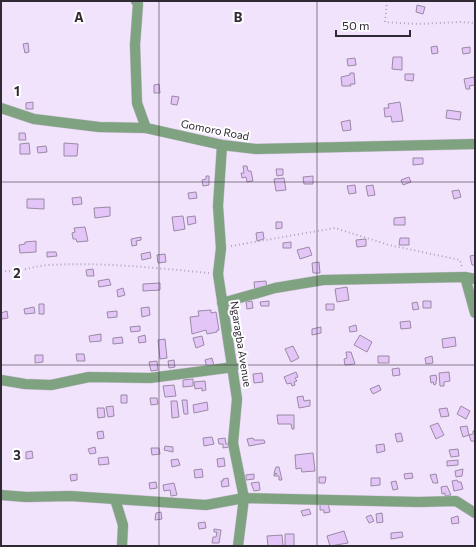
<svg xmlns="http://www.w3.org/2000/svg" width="476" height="547" viewBox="0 0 476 547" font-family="Commissioner,sans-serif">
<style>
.building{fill:#e3c5f8;stroke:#9a8aa5}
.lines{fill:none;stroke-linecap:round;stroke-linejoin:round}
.minor-casing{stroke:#cec2d7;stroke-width:11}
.path{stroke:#afa4b8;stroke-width:2;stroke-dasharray:1 3;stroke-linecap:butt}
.minor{stroke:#7fa281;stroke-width:10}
.grid{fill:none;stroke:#302a35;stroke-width:1;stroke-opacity:0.55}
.labels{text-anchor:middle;stroke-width:4;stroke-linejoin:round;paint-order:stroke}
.street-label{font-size:11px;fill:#302a35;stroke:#fff}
.grid-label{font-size:13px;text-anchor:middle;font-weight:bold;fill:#302a35;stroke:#fff;stroke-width:4;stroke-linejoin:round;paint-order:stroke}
</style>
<rect width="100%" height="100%" fill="#f1e3fb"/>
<!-- building -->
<path class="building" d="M417,5L425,7L423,14L416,12Z
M28,43L29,52L25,53L23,44Z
M437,46L438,53L432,54L431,47Z
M470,47V53L463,54L462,48Z
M393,57H402V70L392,69Z
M355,58L356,65L348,66L347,59Z
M350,73H354L355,84H350L351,86H342L341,77L350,75Z
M405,74H414L413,81L405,80Z
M474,77L475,85L469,86L470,89H466L464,79Z
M159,84L160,93H154V85Z
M172,96L179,97L177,105L171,104Z
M33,102V109H26V103Z
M400,102L403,121L392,122L391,116L385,117L384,108H389L388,104Z
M447,110L461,112L460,120L446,118Z
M350,120L351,130L343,131L341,122Z
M19,133H25L26,140H19Z
M29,143L30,154H20V144Z
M64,143L78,144L77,156H64Z
M46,146L47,152L38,153L37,147Z
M413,158H423V164L413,165Z
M243,166H247L248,171H251L253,181L247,182L246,177L242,178L241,173H244Z
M276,169H283V175L277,176Z
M206,176H209V185L203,186L202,180L206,179Z
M313,176V184H304L303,177Z
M409,177L411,182L403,185L401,180Z
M284,178L286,190L276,191L274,179Z
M355,185L356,193L349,194L347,186Z
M373,185L375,195L368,196L366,186Z
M459,190L461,197L454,199L452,191Z
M196,192L197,198L189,199L188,193Z
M81,197L82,204L73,205L72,198Z
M27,199H44V209L27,208Z
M110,207V216L95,218L94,208Z
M183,216L185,229L174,231L172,217Z
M195,216L196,223L188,225L187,217Z
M405,217V225H394V218Z
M276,222H282V228L276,229Z
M85,227L88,241L77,242L76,239H73L72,233L75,232L74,228Z
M263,232L264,239L257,241L256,233Z
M141,237V240L136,241L137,245L132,246L131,239Z
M400,238H409V245H399Z
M366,239V246L357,247L356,240Z
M36,241V252L20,253L19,245L25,244V242Z
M291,242V248H283V243Z
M309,247L312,255L300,259L297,250Z
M47,252H56L57,256L47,257Z
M150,252L151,258L142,260L141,254Z
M165,254L166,262L158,263L157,255Z
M475,255V265H472L470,256Z
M319,262L320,273H313L312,263Z
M93,269L94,276H87L86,270Z
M109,279L111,285L99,287L98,281Z
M266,281L267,290L255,292L254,282Z
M160,283V290L143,291V284Z
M347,287L349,300L337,302L335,289Z
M123,288L125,295L118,297L117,290Z
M252,301L253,308L247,309L246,302Z
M269,301V306H261L260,302Z
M423,301H431V308H423Z
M417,302L419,309L413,310L412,303Z
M39,304H44V314H39Z
M326,304H334V310H326Z
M34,307L35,313L25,314L24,309Z
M149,307L150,315L142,317L141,308Z
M211,310V313L216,312L219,330H217V332L207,334L206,330L192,334L190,317L199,316L198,311Z
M7,311L8,318L2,319L1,313Z
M117,311V317L108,318L107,312Z
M410,321L411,328L401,329L400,322Z
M356,325L357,331L350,332L349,327Z
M140,326V331L131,332L130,327Z
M321,327V333L312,335V329Z
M101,334V341L90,342L89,336Z
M145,335L146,342L139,343L138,337Z
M360,335L372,342L367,352L354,345Z
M202,336L204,345L196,348L193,338Z
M122,337L123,343L113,344V338Z
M455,337L456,346L443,348L442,339Z
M165,339L167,358L160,359L158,340Z
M293,346L299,358L291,362L285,349Z
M346,352H351L355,364L345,365L344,359L347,358Z
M76,354H84L85,361H77Z
M35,355H43V362L35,363Z
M378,356H389V363H378Z
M432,356L433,363L426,364L425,358Z
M212,358L214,366L207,368L205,360Z
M174,360L175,367L169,368L168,361Z
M157,361L158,370L151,371L149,362Z
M399,368L400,375L393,376L392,369Z
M296,372L298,377L295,378L297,381L294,382L295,385L292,386L291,383L287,384L284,377Z
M449,372L450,381L444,382V386H440L439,373Z
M262,373L263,382L254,383L253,374Z
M436,375L437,380L436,381V384L434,385L433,382L431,383L430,376Z
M193,379V386L183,387V380Z
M205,381L206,390L202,391V388L195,389L194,382Z
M174,385L176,396L165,397L163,386Z
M379,385L381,390L373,394L370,389Z
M121,395H127V403H121Z
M303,396L304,401L310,400V406L299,408L297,397Z
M150,398H157L158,404L151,405Z
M182,400H187L188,414H184Z
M171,401H177L179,417L172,418Z
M207,402L208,410L194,413L193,405Z
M113,406L114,416L108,417L106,407Z
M461,406L470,411L466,419L457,414Z
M97,408H104L105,417L98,418Z
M447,408L449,416L441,417L439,409Z
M277,415H294V429H292L291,424H278Z
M438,423L444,435L436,439L430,426Z
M467,426L469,435L463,437L460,427Z
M475,430V445L474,441H471L469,435L473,434V431Z
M103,431L104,438L98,439L97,432Z
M401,433L403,441L397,442L395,434Z
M212,437L214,444L204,446L203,438Z
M225,438L226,444H228L229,447L223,448V444H219L218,439Z
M253,438L254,440H264L265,443L249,446L247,439Z
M384,444L385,451L377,453L376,445Z
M165,446L173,447V452L164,450Z
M95,447L96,453L90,454L88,449Z
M151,448H159L160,454L152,455Z
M458,449L459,456L451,457L449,450Z
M32,451L33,458L26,459V452Z
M313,453L315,471L302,472L301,468L296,469L295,455Z
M108,457L109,464L99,465L98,458Z
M224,458L225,466L218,467L217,459Z
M178,459L180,465L172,467L171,460Z
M458,460V465L447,466V461Z
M276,467H279L282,480H279V476H274V474H277L274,473Z
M202,469L203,477L195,478L194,470Z
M463,469L462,476L456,477L455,471Z
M412,473L413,478L405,479L404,474Z
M77,474V480L71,481L70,475Z
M254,474V479L246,480V475Z
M436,474L438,483H433L430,475Z
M319,477H326L325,483H319Z
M228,478L229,486L222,487L221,481H223V479Z
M371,478H380V485L371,486Z
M457,480L458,482H461L463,489L454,491L452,481Z
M396,481L398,489L393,490L391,482Z
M156,482L157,488L150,489L149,483Z
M259,482L260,490L254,491L251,483Z
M174,483L177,495L171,496L170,490L164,491L163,485Z
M447,486L451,495L445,496V493L442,494L441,487Z
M328,503L330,512L324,513V510H320V504Z
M309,509L311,514L303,516L301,511Z
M161,512L162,519L155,520L156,513Z
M382,513L383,522L377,523L376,514Z
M371,515L374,521L369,523L366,517Z
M458,516L459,523L452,524L451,518Z
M205,522L206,528L199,529L198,523Z
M214,529L221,530L219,543H212L213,537H216L217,532H214Z
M344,531L348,543L330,546L327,536Z
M402,532L403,537L391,539V533Z
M285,534H294V546H285Z
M282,535L283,546H268L267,536Z"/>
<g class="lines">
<defs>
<path id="minor" d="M136,1L138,4L135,45L137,103L146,128
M1,108L34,119L99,127L146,128L222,145L256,149L475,144
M222,145L218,206L221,248L218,274L237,399L233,443L244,498L238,546
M475,279L465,277L475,313
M222,303L275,288L323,280L465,277
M1,380L25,384L51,385L89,377L150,378L234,367
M1,495L26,497L70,496L206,505L244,498L419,502L456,501L475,513
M115,499L123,525L122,546"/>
</defs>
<!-- minor casing -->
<use href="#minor" class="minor-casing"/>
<!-- path -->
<path class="path" d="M387,1L385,22L418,24L461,22L475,23
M231,246L335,228L389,245L460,260L462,268
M1,271C18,273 33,266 49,265C103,262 156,268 209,273"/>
<!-- minor -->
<use href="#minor" class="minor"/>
</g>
<!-- grid -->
<path class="grid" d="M159,1V546M317,1V546M1,182H475M1,365H475"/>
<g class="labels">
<!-- street labels -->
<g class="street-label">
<text transform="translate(215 130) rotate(11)" y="4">Gomoro Road</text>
<text transform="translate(241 344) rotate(81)" y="4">Ngaragba Avenue</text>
</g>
</g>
<g class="grid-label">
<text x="79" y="22">A</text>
<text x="238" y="22">B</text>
<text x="17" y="96">1</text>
<text x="17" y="278">2</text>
<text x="17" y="460">3</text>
</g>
<!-- border -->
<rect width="476" height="547" fill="none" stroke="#302a35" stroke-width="4"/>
<!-- scale -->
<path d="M336 30v6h74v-6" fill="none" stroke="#302a35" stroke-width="2"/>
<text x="342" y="30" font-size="12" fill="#302a35" stroke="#ffffff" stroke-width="3" paint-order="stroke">50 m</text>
</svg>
